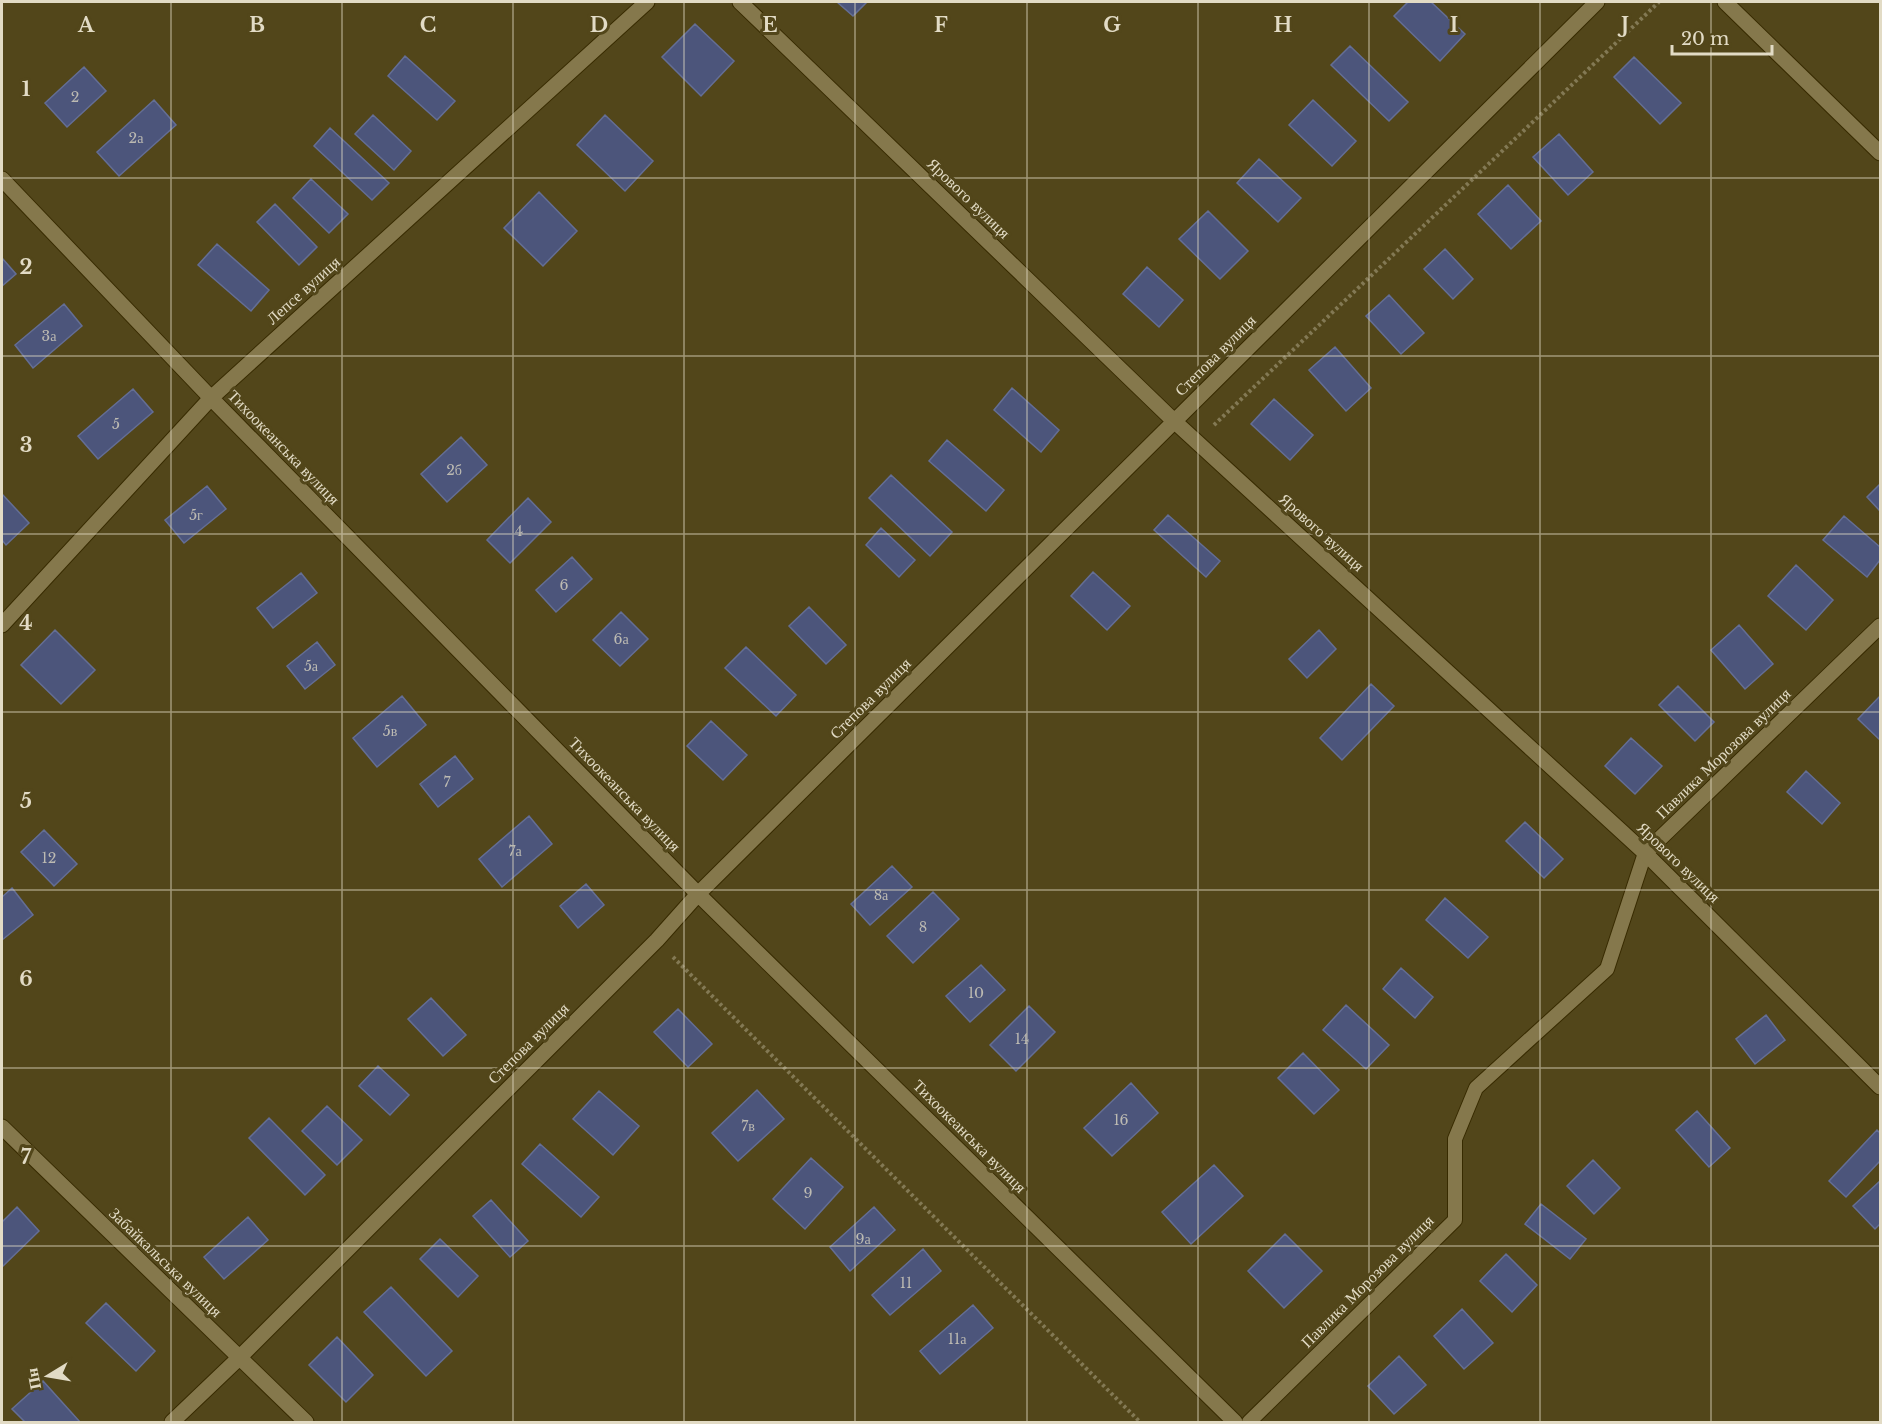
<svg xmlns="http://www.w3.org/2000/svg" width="1882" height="1424" viewBox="0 0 1882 1424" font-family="'Libre Baskerville',serif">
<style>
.building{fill:#4c557b;stroke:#646e95;stroke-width:1.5}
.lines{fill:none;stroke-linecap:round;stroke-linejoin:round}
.service-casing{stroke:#382b00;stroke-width:16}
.minor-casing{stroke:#382b00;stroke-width:17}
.path{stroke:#837954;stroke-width:4;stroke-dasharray:3 3;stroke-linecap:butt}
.service{stroke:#85784c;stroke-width:14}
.minor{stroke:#85784c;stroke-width:15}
.grid{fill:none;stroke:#e2dbc5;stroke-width:1.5;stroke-opacity:0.55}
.labels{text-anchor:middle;stroke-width:6;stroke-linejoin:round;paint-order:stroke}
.number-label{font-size:14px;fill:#bcbab2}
.street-label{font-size:16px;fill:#e2dbc5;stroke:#52461a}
.grid-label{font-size:20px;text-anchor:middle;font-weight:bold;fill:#e2dbc5;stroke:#52461a;stroke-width:6;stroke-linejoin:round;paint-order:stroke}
</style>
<rect width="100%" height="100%" fill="#52461a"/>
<!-- building -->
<path class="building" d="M837,2H867L853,16Z
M1408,2H1431L1465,34L1440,61L1394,16Z
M695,24L734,61L701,96L662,57Z
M1350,46L1408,102L1389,121L1331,65Z
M405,56L455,101L437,120L388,76Z
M1634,57L1681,103L1660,124L1614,77Z
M84,67L106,91L67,127L45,103Z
M154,100L176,125L119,176L97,152Z
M1313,100L1356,141L1332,166L1289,125Z
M373,115L411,151L394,170L355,134Z
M605,115L653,161L625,191L577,145Z
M330,128L389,183L372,200L314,146Z
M1559,134L1593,172L1568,195L1533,157Z
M1259,159L1301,198L1278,222L1237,183Z
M311,179L348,214L329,233L293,198Z
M1508,185L1541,221L1511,249L1478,214Z
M539,192L577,231L543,266L504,228Z
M275,204L317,247L299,265L257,222Z
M1208,211L1248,251L1220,279L1179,239Z
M217,244L269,290L251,311L198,265Z
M1445,249L1473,279L1453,299L1424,269Z
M2,258L16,274L2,286Z
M1147,267L1183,300L1159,327L1123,294Z
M1389,295L1424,333L1401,354L1366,316Z
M64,304L82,326L33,368L15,345Z
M1335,347L1371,388L1346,411L1309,370Z
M1012,388L1059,430L1041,452L994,410Z
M133,389L153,412L98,459L78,436Z
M1274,399L1313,435L1290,460L1251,424Z
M461,437L487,465L447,502L421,474Z
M947,440L1004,490L986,511L929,461Z
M891,475L952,532L930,556L869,498Z
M1880,484V511L1867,497Z
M207,486L226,509L184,543L165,520Z
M2,494L29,523L6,545L2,540Z
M528,498L551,522L510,563L487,540Z
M1168,515L1220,561L1206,577L1154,530Z
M1844,516L1880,547V560L1867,577L1823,540Z
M881,528L915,560L899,577L866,545Z
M572,557L592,579L556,612L536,590Z
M1796,565L1833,600L1806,630L1768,596Z
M1093,572L1130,606L1107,630L1071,596Z
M301,573L317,593L273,628L257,608Z
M809,607L846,645L826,664L789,626Z
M621,612L648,639L620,666L593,640Z
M1739,625L1773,664L1745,689L1711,650Z
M55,630L95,670L61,704L21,665Z
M1319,630L1336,649L1307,678L1289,659Z
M317,642L335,665L305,689L287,666Z
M746,647L796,695L776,716L725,668Z
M1371,684L1394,706L1342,760L1320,738Z
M1678,686L1714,722L1695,741L1659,705Z
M402,696L426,725L377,767L353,738Z
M1880,696V740L1858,719Z
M711,721L747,755L723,780L687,746Z
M1631,738L1662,766L1635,794L1605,766Z
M455,756L473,779L438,807L420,784Z
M1806,771L1840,803L1822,824L1787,792Z
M529,816L552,844L502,887L479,859Z
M1525,822L1563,859L1544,878L1506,841Z
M44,830L77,864L54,886L21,852Z
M892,866L912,887L870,925L851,904Z
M586,884L604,905L578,928L560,906Z
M12,888L33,915L2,940V897Z
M933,892L959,919L913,963L887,936Z
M1445,898L1488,937L1468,958L1426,920Z
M981,965L1005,990L970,1022L946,996Z
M1401,968L1433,997L1415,1018L1383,989Z
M431,998L466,1035L443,1056L408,1019Z
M1346,1005L1389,1045L1366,1069L1323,1030Z
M1029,1006L1055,1032L1016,1071L990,1045Z
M678,1009L712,1044L688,1067L654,1032Z
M1766,1015L1785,1040L1755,1064L1736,1039Z
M1303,1053L1339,1090L1314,1114L1278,1078Z
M378,1066L409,1095L390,1115L359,1086Z
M1131,1083L1158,1113L1112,1156L1084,1128Z
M757,1090L784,1119L738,1161L712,1133Z
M599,1091L639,1126L613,1155L573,1119Z
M327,1106L362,1140L337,1165L302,1131Z
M1697,1111L1730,1148L1709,1167L1676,1130Z
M269,1118L325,1175L305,1195L249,1138Z
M1877,1130L1880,1133V1161L1846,1197L1829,1181Z
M540,1144L599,1197L581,1217L522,1164Z
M811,1158L843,1187L805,1229L773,1199Z
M1593,1160L1620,1188L1594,1214L1567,1186Z
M1214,1165L1243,1196L1191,1244L1162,1212Z
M1880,1181V1224L1875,1229L1853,1206Z
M491,1200L528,1241L510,1257L473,1216Z
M1541,1204L1586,1239L1570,1259L1525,1224Z
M17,1207L39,1231L2,1267V1222Z
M874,1207L895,1230L850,1271L830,1247Z
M248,1217L268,1240L224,1279L204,1257Z
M1285,1234L1322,1271L1284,1308L1248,1271Z
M440,1239L478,1276L458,1297L420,1259Z
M923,1249L941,1271L890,1315L872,1295Z
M1506,1254L1537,1285L1512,1312L1480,1281Z
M391,1287L452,1351L426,1376L364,1312Z
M106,1303L155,1351L136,1371L86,1323Z
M973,1305L993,1328L940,1374L920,1351Z
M1462,1309L1493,1343L1464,1369L1434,1336Z
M337,1337L373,1375L346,1402L309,1365Z
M1399,1356L1426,1385L1394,1414L1368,1386Z
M43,1381L80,1422H25L12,1409Z"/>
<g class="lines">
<defs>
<path id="service" d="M1249,1422L1455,1220V1139L1476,1088L1607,969L1645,853"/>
<path id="minor" d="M740,2L1174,421L1645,853L1880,1087
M1725,2L1880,153
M2,179L211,398L698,894L1235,1422
M2,625L211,398L647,2
M1645,853L1880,626
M2,1127L306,1422
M172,1422L239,1358L657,940L698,894L1597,2"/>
</defs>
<!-- service casing -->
<use href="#service" class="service-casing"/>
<!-- minor casing -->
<use href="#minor" class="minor-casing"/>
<!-- path -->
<path class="path" d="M1214,425L1659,2
M673,957L1140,1422"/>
<!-- service -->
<use href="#service" class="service"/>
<!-- minor -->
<use href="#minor" class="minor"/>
</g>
<!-- grid -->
<path class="grid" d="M171,2V1422M342,2V1422M513,2V1422M684,2V1422M855,2V1422M1027,2V1422M1198,2V1422M1369,2V1422M1540,2V1422M1711,2V1422M2,178H1880M2,356H1880M2,534H1880M2,712H1880M2,890H1880M2,1068H1880M2,1246H1880"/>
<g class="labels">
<!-- number labels -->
<g class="number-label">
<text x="75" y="102">2</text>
<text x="136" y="143">2а</text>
<text x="49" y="341">3а</text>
<text x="116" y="429">5</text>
<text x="454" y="475">2б</text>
<text x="196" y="520">5г</text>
<text x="519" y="536">4</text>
<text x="564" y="590">6</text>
<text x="621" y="644">6а</text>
<text x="311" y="671">5а</text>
<text x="390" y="736">5в</text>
<text x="447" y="787">7</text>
<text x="515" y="856">7а</text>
<text x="49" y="863">12</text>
<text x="881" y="900">8а</text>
<text x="923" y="932">8</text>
<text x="976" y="998">10</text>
<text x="1022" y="1044">14</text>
<text x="1121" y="1125">16</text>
<text x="748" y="1131">7в</text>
<text x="808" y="1198">9</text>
<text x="863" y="1244">9а</text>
<text x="906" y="1288">11</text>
<text x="957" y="1344">11а</text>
</g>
<!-- street labels -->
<g class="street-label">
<text transform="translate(969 198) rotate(44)" y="6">Ярового вулиця</text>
<text transform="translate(303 290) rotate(-42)" y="6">Лепсе вулиця</text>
<text transform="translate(1215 355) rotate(-45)" y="6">Степова вулиця</text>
<text transform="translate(284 447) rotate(46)" y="6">Тихоокеанська вулиця</text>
<text transform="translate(1322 532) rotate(42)" y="6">Ярового вулиця</text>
<text transform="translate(870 698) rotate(-45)" y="6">Степова вулиця</text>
<text transform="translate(1723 753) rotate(-44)" y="6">Павлика Морозова вулиця</text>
<text transform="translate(625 794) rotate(46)" y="6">Тихоокеанська вулиця</text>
<text transform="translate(1679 862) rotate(44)" y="6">Ярового вулиця</text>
<text transform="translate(528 1043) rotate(-45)" y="6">Степова вулиця</text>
<text transform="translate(970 1136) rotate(45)" y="6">Тихоокеанська вулиця</text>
<text transform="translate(166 1262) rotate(44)" y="6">Забайкальська вулиця</text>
<text transform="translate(1367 1281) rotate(-45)" y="6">Павлика Морозова вулиця</text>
</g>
</g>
<g class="grid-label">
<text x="86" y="32">A</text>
<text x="257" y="32">B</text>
<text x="428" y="32">C</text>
<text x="599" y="32">D</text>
<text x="770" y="32">E</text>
<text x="941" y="32">F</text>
<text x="1112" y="32">G</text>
<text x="1283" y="32">H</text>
<text x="1454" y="32">I</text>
<text x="1625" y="32">J</text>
<text x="26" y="96">1</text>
<text x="26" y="274">2</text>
<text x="26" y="452">3</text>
<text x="26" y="630">4</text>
<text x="26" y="808">5</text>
<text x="26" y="986">6</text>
<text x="26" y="1164">7</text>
</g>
<!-- border -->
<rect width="1882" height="1424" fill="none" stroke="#e2dbc5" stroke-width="6"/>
<!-- north arrow -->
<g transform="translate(48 1376) rotate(259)" stroke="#52461a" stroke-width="4.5" paint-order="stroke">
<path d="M0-4.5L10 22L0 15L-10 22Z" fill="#e2dbc5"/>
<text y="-9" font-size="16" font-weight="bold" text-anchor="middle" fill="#e2dbc5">Пн</text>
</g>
<!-- scale -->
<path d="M1672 45v9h100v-9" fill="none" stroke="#e2dbc5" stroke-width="3"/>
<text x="1681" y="45" font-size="18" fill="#e2dbc5" stroke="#52461a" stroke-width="4.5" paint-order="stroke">20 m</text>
</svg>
